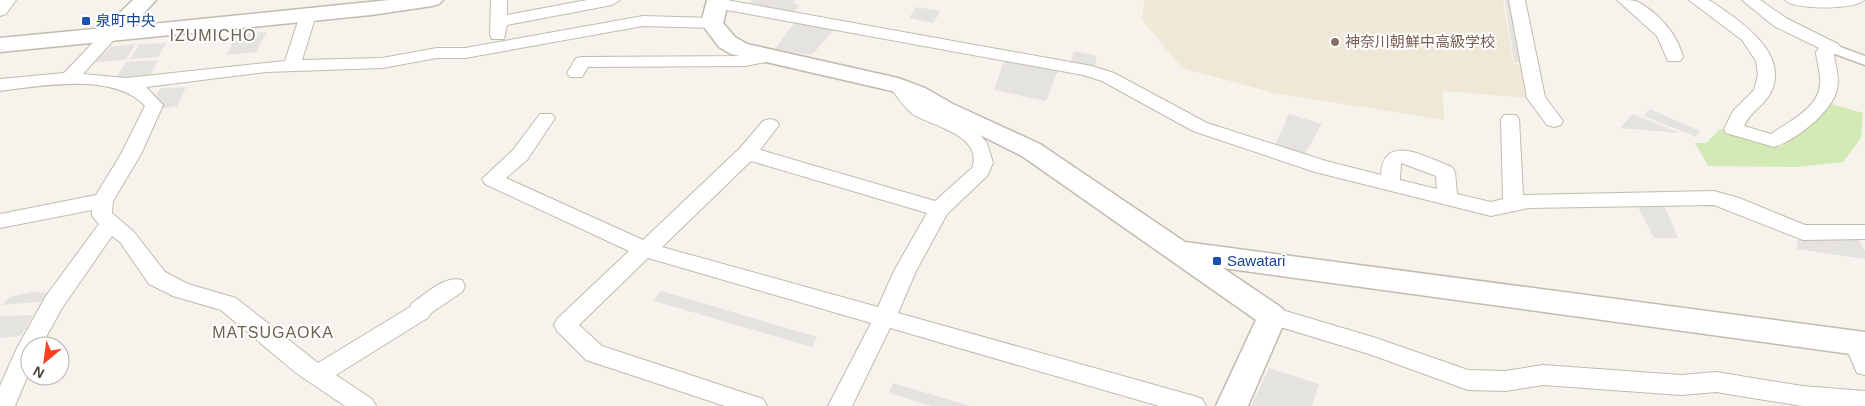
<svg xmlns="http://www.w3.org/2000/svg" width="1865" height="406" viewBox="0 0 1865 406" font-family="Helvetica,'Noto Sans JP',sans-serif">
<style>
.education{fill:#efe8d6}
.green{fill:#d2eab5}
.parking{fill:#e5e3e0}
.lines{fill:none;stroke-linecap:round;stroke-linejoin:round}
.pedestrian-casing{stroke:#c2bbae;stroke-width:3}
.minor-casing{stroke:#c2bbae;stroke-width:2}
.tertiary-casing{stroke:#c2bbae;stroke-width:3}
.pedestrian{fill:#fff;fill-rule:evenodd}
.minor{fill:#fff;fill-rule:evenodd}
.tertiary{fill:#fff;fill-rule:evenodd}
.transit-dot{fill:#1a4fb4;stroke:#fff;stroke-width:2}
.education-dot{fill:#8d6e63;stroke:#fff;stroke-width:2}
.labels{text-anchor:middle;stroke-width:4;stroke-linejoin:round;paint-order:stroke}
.transit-label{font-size:15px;fill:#164399;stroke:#fff;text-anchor:start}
.education-label{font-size:15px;fill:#785e54;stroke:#fff;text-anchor:start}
.neighbourhood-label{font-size:16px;letter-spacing:1px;fill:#6e6250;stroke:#fff}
</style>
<rect width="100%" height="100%" fill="#f6f3ec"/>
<!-- education -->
<path class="education" d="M1144,0H1503L1513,63L1525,66L1530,98L1443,91L1444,120L1274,93L1182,68L1142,20Z"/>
<!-- green -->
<path class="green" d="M1831,104L1863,113L1861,138L1843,162L1796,167L1708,166L1695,143H1706L1720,129L1781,147L1824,113Z"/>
<!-- parking -->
<path class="parking" d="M752,0H795L793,4L799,5L793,14L747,6Z
M1505,0H1514L1524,64L1514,62Z
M916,7L941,11L933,23L909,18Z
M794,23L834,30L812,55L775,49Z
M267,32L256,52L226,55L237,34Z
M166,43L158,57L130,59L139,44Z
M135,44L126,60L93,62L111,47Z
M1074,51L1097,56L1094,68L1070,63Z
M158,60L149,77L114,81L126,62Z
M1004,61L1058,70L1046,101L994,90Z
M186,87L177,106L160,109L162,102L155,97L161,88Z
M1650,109L1700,131L1696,137L1644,116Z
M1289,114L1322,124L1303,157L1274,147Z
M1633,114L1680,133L1620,128Z
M1638,207H1665L1678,238H1654Z
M1840,239L1858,240L1865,251V259L1797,249L1798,240Z
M660,291H661L817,337L812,347L654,301Z
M32,292L52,293L48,301L2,305L10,297Z
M33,315L21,336L0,338V316Z
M1269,368L1319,384L1312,406H1251Z
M893,383L970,406H931L889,393Z"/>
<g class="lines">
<defs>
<path id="pedestrian" d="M1832,44L1865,56V65L1827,51L1826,48L1827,45Z"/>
<path id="minor" d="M0,0H16L6,14L0,16Z
M491,0H507V15L587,0H620L612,5L507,25L504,39H492L490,35Z
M710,0H726L1092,66L1114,73L1207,123L1326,161L1381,175C1383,131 1427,158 1452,167L1455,172L1457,194L1491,202L1503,199L1501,119L1504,115H1516L1519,119L1523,195L1714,191L1739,198L1805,225H1865V239L1803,240L1714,205L1528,208L1491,216L1315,172L1193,131L1102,81L1083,75L716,8L710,6L708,3ZM1401,163L1436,176L1437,189L1400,180Z
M1509,0H1525L1545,97L1563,121L1561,125L1554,127L1547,125L1527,98Z
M1617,0C1623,0 1631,0 1636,1C1657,11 1678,35 1683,57L1680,61H1668L1657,36Z
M1689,0C1695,0 1703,0 1708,0C1716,3 1724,11 1731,15C1754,32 1785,58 1772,90C1766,105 1750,111 1744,126L1771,134C1788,122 1819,108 1820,84C1821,73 1817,63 1816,52L1819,48L1774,26L1742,0H1760L1786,18L1838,44L1841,48L1834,54C1835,65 1840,78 1837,89C1833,111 1795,141 1774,147L1726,133L1724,129L1733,111L1754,90L1758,75L1756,61L1742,40Z
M1785,0H1864C1857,10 1792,10 1785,0Z
M308,10L316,15L302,60L382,58L437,48H465L643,16L712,18L718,19L720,23L718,27L712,28L643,26L465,58H437L382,68L266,72L146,87L163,105L141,154L113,201L112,213L134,232L165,272L188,284L236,298L318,363L410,307L412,303C426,294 444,275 462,280L465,286L462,292L431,313L429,317L336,375L372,399L376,406H345L296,373L221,310L173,296L149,284L120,242L112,236L62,308L41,346H30V370L15,406H0V386L17,348L46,296L99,224L92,216V210L0,228V214L96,195L121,154L145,106C114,72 41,86 0,91V79L64,73L106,29H118L120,33L83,74L126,78L285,61L300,15Z
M765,52L771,53L774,57L771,61L745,66L588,67L582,77H570L567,73L576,58L582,57L745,56Z
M898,79L904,81L925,106L975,129L987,143L993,163L987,176L947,214L916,271L898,313L1194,396L1202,399L1206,406H1159L890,328L852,406H828L871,323L648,258L579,325L602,346L763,399L767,406H725L586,360L557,331L554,325L557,319L629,251L485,184L482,179L513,150L540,114H552L555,118L527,160L506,178L643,240L740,148L763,121L770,119L777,121L779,125L760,150L935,201L972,168C984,136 933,126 914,115C905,109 895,94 889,85L892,81ZM751,161L927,213L894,271L878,307L662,247Z
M1272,307L1376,338L1468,370L1505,371L1543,365L1681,375L1716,372L1802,386L1865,391V406H1802L1716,392L1681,395L1543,385L1505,391L1468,390L1372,355L1264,322L1261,316L1264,310Z
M1855,334L1863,337L1865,340V375L1857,373L1844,343L1847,337Z"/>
<path id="tertiary" d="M133,0H156L132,26L389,0H443L439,4L432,6L371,15L0,52V38L104,28Z
M707,0H729L723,23L735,37L747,44L898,78L925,88L953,104L1040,144L1185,242L1865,332V356L1223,268L1282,308L1287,316L1248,406H1216L1256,320L1022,156L892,91L731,54L719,47L701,23Z"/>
</defs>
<!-- pedestrian casing -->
<use href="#pedestrian" class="pedestrian-casing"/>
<!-- minor casing -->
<use href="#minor" class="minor-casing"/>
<!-- tertiary casing -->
<use href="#tertiary" class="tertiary-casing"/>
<!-- pedestrian -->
<use href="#pedestrian" class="pedestrian"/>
<!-- minor -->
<use href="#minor" class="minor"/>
<!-- tertiary -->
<use href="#tertiary" class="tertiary"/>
</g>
<!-- markers -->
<g class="transit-dot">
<rect x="81" y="16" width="10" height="10" rx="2.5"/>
<rect x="1212" y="256" width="10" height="10" rx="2.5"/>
</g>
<circle class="education-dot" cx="1335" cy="42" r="5"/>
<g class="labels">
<!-- transit labels -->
<g class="transit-label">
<text x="96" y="26">泉町中央</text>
<text x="1227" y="266">Sawatari</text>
</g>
<!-- education labels -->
<g class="education-label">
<text x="1345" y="47">神奈川朝鮮中高級学校</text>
</g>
<!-- neighbourhood labels -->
<g class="neighbourhood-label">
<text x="213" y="41">IZUMICHO</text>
<text x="273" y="338">MATSUGAOKA</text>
</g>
</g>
<!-- north arrow -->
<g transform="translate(45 361) rotate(209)"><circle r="24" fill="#ffffff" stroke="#b7b4b0"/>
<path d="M0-4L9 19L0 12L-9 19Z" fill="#fc3f1d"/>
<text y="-8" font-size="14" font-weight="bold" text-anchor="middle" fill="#4b4439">N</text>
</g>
</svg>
